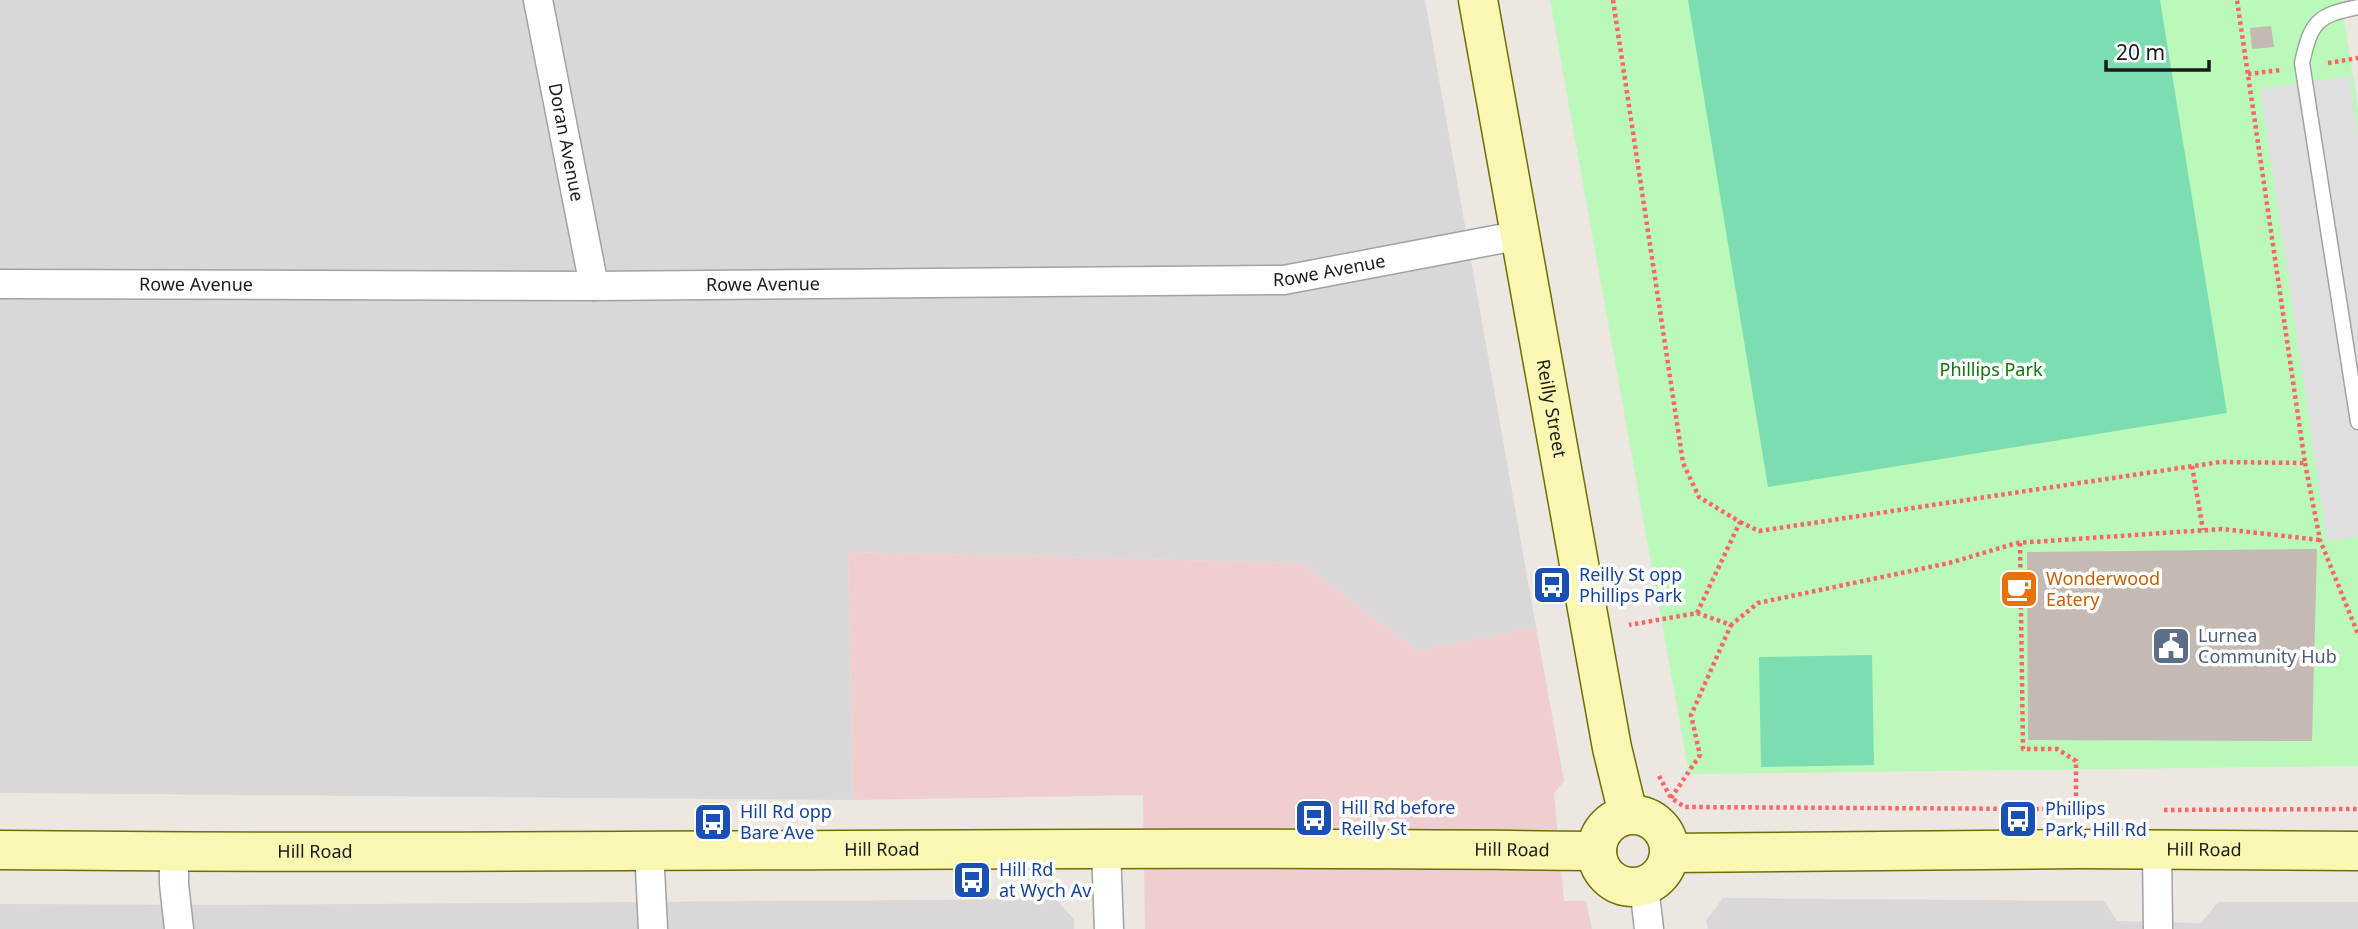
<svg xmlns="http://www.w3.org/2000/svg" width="2358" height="929" viewBox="0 0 2358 929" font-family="'Noto Sans',sans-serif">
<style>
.residential{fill:#d9d7d7}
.commercial{fill:#eececf}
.park{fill:#baf9ba}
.pitch{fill:#7cddb0}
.parking{fill:#dfdfdf}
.building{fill:#c4b9b3}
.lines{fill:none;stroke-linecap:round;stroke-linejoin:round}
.lane-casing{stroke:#a2a2a2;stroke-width:17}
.street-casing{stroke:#a2a2a2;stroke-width:31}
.secondary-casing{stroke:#6c6f04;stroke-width:41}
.path{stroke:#fa6663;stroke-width:4.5;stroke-dasharray:3.5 3.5;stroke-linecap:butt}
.lane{stroke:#fff;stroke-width:14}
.street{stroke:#fff;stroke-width:28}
.secondary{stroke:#f9f7b1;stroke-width:38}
.labels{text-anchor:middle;stroke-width:7;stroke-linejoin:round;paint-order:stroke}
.street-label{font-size:18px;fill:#1b1b1b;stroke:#fff}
.park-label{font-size:18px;fill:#0b760b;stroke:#fff}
.transit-label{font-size:18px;fill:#164399;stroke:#fff;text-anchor:start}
.food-label{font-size:18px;fill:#c56008;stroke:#fff;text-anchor:start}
.service-label{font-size:18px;fill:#4e5e75;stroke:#fff;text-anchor:start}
</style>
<rect width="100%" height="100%" fill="#ece7e0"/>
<!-- residential -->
<path class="residential" d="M0,0H1425L1536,627L1417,651L1302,563L848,552L853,800L0,793Z
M1723,898L2104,901L2117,921L2201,923L2218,902H2358V929H1708L1706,921Z
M1055,899L1074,919V929H0V904L228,905Z"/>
<!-- commercial -->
<path class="commercial" d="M848,552L1302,563L1417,651L1536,627L1564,781L1554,794L1564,901H1586L1592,929H1145L1143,795L853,800Z"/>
<!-- park -->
<path class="park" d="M1550,0H2341L2358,108V766L1689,774Z"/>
<!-- pitch -->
<path class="pitch" d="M1688,0H2160L2227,413L1768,487Z
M1872,655L1874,765L1761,767L1759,657Z"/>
<!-- parking -->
<path class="parking" d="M2349,76L2358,137V537L2327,541L2260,89Z"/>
<!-- building -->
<path class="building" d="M2271,26L2274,47L2252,49L2250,28Z
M2317,549L2312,741L2028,740L2027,552Z"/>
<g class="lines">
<defs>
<path id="lane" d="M2358,7C2317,15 2311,22 2302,63L2358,422"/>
<g id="street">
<path id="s1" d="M538,0L594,286"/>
<path id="s2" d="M0,284L594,286L1284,280L1521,235"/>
<path d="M649,849L653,929"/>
<path d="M1106,849L1109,929"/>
<path d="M2157,849L2158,929"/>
<path d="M174,852V884L179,929"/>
<path d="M1644,886L1649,929"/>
</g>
<g id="secondary">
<path id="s3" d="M1478,0L1612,748L1628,814"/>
<circle cx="1633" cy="851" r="36"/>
<path id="s4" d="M0,850C532,856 1064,844 1597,851"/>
<path id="s5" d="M1670,853L2079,849L2358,851"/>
</g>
</defs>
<!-- lane casing -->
<use href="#lane" class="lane-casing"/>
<!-- street casing -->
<use href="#street" class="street-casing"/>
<!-- secondary casing -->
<use href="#secondary" class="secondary-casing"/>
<!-- path -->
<path class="path" d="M1613,0L1683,463L1699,497L1740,522L1697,613L1629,625
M2328,63L2358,58
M2248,74L2281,70
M2305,463L2320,540L2358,634
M2192,466L2203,530
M1740,522L1759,531L2220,462L2305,463L2237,0
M2020,543L2023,749H2057L2076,761V810
M1697,613L1731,625L1758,603L1949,563L2017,543L2222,529L2320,540
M1659,776L1671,798L1685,807L2051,809
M1671,798L1700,755L1691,715L1731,625
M2164,810L2358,809"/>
<!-- lane -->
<use href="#lane" class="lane"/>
<!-- street -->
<use href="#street" class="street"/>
<!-- secondary -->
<use href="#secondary" class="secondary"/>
</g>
<!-- icons -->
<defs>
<symbol id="bus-square" viewBox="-11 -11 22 22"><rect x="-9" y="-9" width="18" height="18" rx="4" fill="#1a4fb4" stroke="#fff"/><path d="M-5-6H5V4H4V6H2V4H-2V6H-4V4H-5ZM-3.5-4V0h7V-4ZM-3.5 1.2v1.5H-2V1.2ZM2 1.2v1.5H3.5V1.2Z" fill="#fff"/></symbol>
<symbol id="cafe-square" viewBox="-11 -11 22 22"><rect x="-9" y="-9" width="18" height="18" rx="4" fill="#e8710a" stroke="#fff"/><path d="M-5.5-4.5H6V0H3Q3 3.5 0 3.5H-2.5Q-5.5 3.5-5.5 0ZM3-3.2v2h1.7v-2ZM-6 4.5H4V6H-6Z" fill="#fff"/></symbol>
<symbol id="civic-square" viewBox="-11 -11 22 22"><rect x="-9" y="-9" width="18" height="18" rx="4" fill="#5c6f8a" stroke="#fff"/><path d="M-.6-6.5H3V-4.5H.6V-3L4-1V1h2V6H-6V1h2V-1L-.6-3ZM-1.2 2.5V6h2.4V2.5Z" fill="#fff"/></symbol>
</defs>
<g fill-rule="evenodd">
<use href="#bus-square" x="1530" y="563" width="44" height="44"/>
<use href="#cafe-square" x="1997" y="567" width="44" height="44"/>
<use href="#civic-square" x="2149" y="624" width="44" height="44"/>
<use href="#bus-square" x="1292" y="796" width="44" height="44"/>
<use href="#bus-square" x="1996" y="797" width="44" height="44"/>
<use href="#bus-square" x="691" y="800" width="44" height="44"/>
<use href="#bus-square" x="950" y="858" width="44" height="44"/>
</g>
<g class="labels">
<!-- street labels -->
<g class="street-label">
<text dy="6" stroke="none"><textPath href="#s1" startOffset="145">Doran Avenue</textPath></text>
<text dy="6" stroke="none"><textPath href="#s2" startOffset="1330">Rowe Avenue</textPath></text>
<text dy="6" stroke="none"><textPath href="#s2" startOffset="763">Rowe Avenue</textPath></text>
<text dy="6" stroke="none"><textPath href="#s2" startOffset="196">Rowe Avenue</textPath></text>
<text dy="6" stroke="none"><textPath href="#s3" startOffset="415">Reilly Street</textPath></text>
<text dy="6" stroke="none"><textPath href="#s4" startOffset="882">Hill Road</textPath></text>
<text dy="6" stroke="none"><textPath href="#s4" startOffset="1512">Hill Road</textPath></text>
<text dy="6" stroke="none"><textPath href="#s5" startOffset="534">Hill Road</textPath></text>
<text dy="6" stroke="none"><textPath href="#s4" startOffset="315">Hill Road</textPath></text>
</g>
<!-- park labels -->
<g class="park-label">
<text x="1991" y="376">Phillips Park</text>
</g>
<!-- transit labels -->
<g class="transit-label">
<text x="1579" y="581">Reilly St opp<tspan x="1579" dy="21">Phillips Park</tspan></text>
<text x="1341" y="814">Hill Rd before<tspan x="1341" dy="21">Reilly St</tspan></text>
<text x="2045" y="815">Phillips<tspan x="2045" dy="21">Park, Hill Rd</tspan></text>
<text x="740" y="818">Hill Rd opp<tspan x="740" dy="21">Bare Ave</tspan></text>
<text x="999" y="876">Hill Rd<tspan x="999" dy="21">at Wych Av</tspan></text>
</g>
<!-- food labels -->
<g class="food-label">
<text x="2046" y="585">Wonderwood<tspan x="2046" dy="21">Eatery</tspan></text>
</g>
<!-- service labels -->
<g class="service-label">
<text x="2198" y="642">Lurnea<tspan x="2198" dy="21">Community Hub</tspan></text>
</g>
</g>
<!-- scale -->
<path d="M2106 60v10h103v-10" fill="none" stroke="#1b1b1b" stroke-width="3.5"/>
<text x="2116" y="60" font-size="21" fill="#1b1b1b" stroke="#ffffff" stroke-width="5" paint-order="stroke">20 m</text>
</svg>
